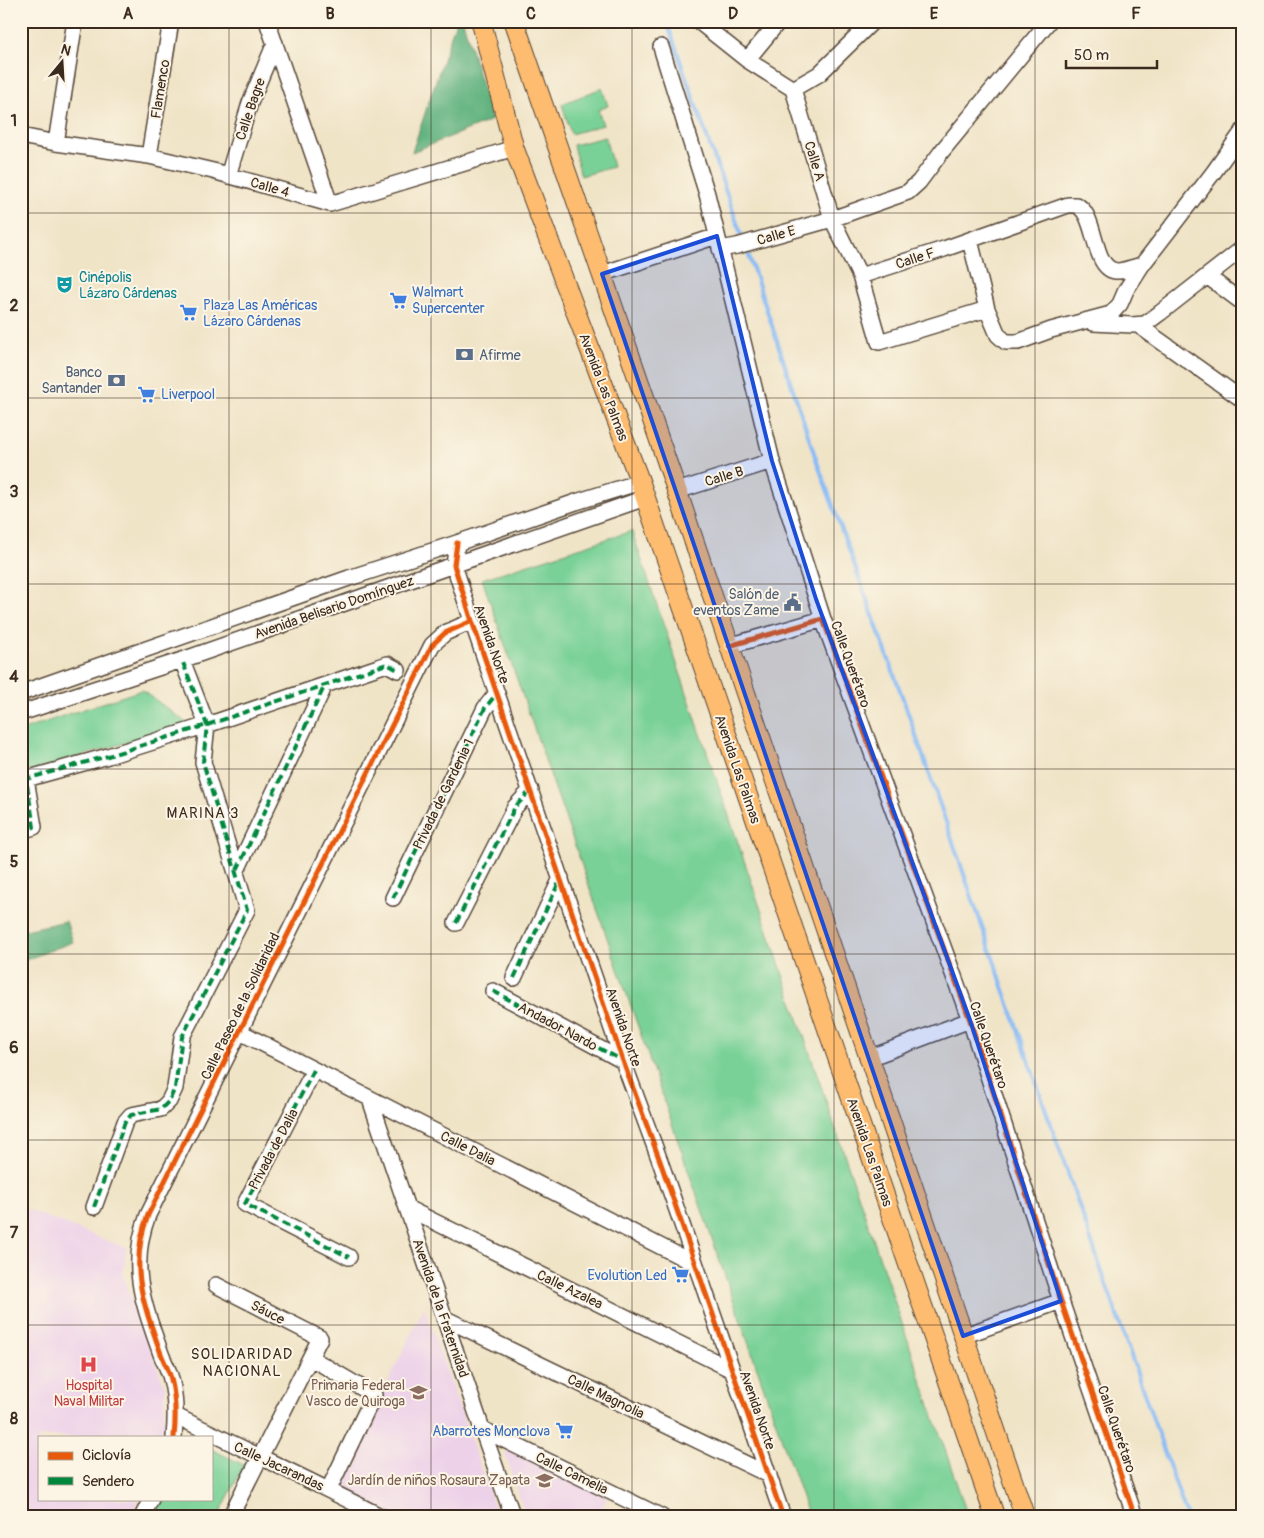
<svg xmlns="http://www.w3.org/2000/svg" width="1264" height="1538" viewBox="0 0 1264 1538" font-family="Pangolin,sans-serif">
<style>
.built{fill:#edd1e9}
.green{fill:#79d197;stroke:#5a7e5a}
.forest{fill:#62b380;stroke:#4e6e4f}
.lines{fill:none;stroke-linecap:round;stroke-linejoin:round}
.stream{stroke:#88bbf6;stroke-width:4}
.minor-casing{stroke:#564637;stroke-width:18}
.major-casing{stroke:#564637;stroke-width:21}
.minor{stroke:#fff;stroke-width:15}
.major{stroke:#fdbc70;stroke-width:19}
.quiet{stroke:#00873e;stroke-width:4;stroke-dasharray:8 4;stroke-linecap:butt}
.cycleway-casing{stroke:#fcf5e5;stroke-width:8}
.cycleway{stroke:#e8590c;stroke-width:5}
.marked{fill:#1d4ed8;fill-opacity:0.2;stroke:#1d4ed8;stroke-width:4;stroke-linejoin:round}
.grid{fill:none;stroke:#3b2a1e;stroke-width:1;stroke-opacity:0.55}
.labels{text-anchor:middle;stroke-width:4;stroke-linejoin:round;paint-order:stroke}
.street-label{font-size:14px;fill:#3b2a1e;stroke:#fcf5e5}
.culture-label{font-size:14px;fill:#0d838f;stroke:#fcf5e5;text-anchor:start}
.shop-label{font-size:14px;fill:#366cbe;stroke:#fcf5e5;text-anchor:start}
.service-label{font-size:14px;fill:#4e5e75;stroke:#fcf5e5;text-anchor:end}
.health-label{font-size:14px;fill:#be3a42;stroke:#fcf5e5}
.education-label{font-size:14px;fill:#785e54;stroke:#fcf5e5;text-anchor:end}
.neighbourhood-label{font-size:15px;letter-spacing:1px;fill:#3b2a1e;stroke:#fcf5e5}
.neatline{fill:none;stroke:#3b2a1e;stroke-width:2}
.grid-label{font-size:16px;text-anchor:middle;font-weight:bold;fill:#3b2a1e}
</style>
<rect width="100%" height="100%" fill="#fcf5e5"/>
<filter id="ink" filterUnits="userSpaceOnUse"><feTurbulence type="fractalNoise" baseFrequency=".02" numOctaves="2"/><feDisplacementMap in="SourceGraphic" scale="10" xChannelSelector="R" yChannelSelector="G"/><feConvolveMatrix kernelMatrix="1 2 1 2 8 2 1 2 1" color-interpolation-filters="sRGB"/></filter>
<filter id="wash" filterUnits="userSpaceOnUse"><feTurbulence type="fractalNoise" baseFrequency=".0096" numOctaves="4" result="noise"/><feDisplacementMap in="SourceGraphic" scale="20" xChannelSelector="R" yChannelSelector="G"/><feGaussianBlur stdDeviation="1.12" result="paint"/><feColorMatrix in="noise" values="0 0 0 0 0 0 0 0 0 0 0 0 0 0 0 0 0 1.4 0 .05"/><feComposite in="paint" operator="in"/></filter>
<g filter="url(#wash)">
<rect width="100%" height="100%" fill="#f0e4c7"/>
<!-- built -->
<path class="built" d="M21,1207L126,1248L123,1275L148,1343L165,1387V1437H39V1499H138L130,1517H21Z
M424,1307L498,1517H395L337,1488Z
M510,1448L607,1497L598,1517H526L505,1453Z"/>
<!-- green -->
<path class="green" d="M602,88L608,106L598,110L603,125L571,134L562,104Z
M605,137L613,167L581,176L573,145Z
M632,531V532L968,1517H809L482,579Z
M142,690L188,724L22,774L24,820L21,821V731L57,718Z
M211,1449L244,1465L218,1517H154L163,1499H211Z"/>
<!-- forest -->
<path class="forest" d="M456,21H463L492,120L412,152Z
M66,921L73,942L25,960L21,959V931Z"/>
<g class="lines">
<!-- stream -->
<path class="stream" d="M665,21L667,23L743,240
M746,247L816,459L906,707L1187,1517"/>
</g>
</g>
<g filter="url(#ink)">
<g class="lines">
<defs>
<path id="minor" d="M267,21L330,204
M698,21L747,60L793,89L832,219L860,276L879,342L987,309L998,335L1006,342H1018L1051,330L1111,314L1120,304L1126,290L1142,265L1213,173L1243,131
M661,47L707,194L772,461L823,619
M747,60L779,21
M793,89L819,74L873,21
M21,136L56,143L149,156L213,171L330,204L514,148
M56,143L75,21
M149,156L171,21
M228,176L250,103L275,43
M970,240L987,309
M720,249L737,246L832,219L908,192L919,182L942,151L1049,21
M602,274L717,236
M860,276L944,249L1068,205C1071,205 1073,205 1076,205C1098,213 1091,273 1119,271C1126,270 1135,267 1142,265
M1207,276L1243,303
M1093,323L1132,325L1145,324L1160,313L1243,248
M1138,325L1243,400
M677,491L772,461
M457,543L454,565L472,621L623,1061L660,1161L783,1517
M729,646L823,619L970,1020L1061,1301L1135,1517
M21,693L349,578L457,543L576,502L640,482
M21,713L182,660L645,498
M21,831L34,827L26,779L108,756L207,725L387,664L398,670
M237,870L325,685
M393,898L485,708L497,693
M456,923L515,807L531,790
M514,978L561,878
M493,991L623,1061
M240,1032L695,1264
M869,1058L970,1020
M314,1070L245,1204L349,1257
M370,1099L482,1429L513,1517
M94,1207L125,1122L131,1115L161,1109L169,1101L175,1088L182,1037L247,910L203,762L207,725L182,660
M407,1208L732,1370
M216,1285L320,1338L230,1517
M444,1318L769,1475
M963,1336L1061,1301
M311,1358L374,1395L329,1489
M176,1416C245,1450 314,1482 382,1517
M482,1429L662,1517
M174,1437C176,1417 176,1398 171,1379C169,1370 164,1362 161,1354C144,1305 128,1267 148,1215L432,645L445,633L472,621
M142,1517L151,1499"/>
<path id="major" d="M481,21L514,148L640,482L995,1517
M514,21L677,491L1025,1517"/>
</defs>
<!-- minor casing -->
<use href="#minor" class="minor-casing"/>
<!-- major casing -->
<use href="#major" class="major-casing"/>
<!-- minor -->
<use href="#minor" class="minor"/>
<!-- major -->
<use href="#major" class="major"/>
<!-- quiet -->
<path class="quiet" d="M21,831L34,827L26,779L108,756L207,725L387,664L398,670
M237,870L325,685
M393,898L485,708L497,693
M456,923L515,807L531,790
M514,978L561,878
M493,991L623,1061
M314,1070L245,1204L349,1257
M94,1207L125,1122L131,1115L161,1109L169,1101L175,1088L182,1037L247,910L203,762L207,725L182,660"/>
<defs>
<path id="cycleway" d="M457,543L454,565L472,621L623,1061L660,1161L783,1517
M729,646L823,619L970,1020L1061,1301L1135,1517
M174,1437C176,1417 176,1398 171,1379C169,1370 164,1362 161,1354C144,1305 128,1267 148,1215L432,645L445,633L472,621"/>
</defs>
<!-- cycleway casing -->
<use href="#cycleway" class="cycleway-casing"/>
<!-- cycleway -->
<use href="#cycleway" class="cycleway"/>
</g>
</g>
<!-- marked area -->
<path class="marked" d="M717,236L772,461L816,599L970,1020L1061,1301L963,1336L602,274Z"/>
<!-- grid -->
<path class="grid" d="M229,21V1517M431,21V1517M632,21V1517M834,21V1517M1035,21V1517M21,213H1243M21,398H1243M21,584H1243M21,769H1243M21,954H1243M21,1140H1243M21,1325H1243"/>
<!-- icons -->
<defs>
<symbol id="theatre-bare" viewBox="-9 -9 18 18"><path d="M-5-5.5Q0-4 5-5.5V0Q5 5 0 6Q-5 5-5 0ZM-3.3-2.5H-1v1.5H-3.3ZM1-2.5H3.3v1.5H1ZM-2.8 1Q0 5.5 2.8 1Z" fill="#0f9aa8" stroke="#fcf5e5" stroke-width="2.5" paint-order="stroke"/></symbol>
<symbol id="supermarket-bare" viewBox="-9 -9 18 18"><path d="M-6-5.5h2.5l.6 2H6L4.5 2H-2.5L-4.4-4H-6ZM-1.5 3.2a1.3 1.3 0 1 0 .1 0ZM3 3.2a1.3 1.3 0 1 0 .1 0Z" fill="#3f7fe0" stroke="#fcf5e5" stroke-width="2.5" paint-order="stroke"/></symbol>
<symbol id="bank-bare" viewBox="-9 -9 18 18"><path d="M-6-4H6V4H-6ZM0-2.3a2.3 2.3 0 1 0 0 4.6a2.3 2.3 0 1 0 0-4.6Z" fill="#5c6f8a" stroke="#fcf5e5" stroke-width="2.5" paint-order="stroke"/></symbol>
<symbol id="civic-bare" viewBox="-9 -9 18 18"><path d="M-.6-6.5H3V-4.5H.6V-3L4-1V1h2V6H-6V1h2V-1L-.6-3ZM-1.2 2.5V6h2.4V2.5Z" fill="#5c6f8a" stroke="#fcf5e5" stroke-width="2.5" paint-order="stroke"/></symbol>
<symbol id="hospital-bare" viewBox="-9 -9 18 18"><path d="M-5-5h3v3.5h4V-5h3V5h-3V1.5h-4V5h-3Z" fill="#e0444e" stroke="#fcf5e5" stroke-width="2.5" paint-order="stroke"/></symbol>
<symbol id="school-bare" viewBox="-9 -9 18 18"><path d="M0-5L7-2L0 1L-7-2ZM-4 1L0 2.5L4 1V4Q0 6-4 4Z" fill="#8d6e63" stroke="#fcf5e5" stroke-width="2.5" paint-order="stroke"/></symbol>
</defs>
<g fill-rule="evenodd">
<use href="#theatre-bare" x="52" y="272" width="25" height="25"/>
<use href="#supermarket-bare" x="386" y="288" width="25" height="25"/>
<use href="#supermarket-bare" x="176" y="300" width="25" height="25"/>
<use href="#bank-bare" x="452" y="342" width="25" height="25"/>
<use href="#bank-bare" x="104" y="368" width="25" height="25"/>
<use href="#supermarket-bare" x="134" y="382" width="25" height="25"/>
<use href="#civic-bare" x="780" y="590" width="25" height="25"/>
<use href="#supermarket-bare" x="668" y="1262" width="25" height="25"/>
<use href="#hospital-bare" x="76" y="1352" width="25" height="25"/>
<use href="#school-bare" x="406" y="1380" width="25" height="25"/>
<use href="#supermarket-bare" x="552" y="1418" width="25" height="25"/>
<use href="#school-bare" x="532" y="1468" width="25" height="25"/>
</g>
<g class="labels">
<!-- street labels -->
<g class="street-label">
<text transform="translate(160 89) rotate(-81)" y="5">Flamenco</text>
<text transform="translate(250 109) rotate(-71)" y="5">Calle Bagre</text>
<text transform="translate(815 161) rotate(73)" y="5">Calle A</text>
<text transform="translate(270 187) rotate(16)" y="5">Calle 4</text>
<text transform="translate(776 235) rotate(-16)" y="5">Calle E</text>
<text transform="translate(915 258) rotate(-18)" y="5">Calle F</text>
<text transform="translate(604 387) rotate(69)" y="5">Avenida Las Palmas</text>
<text transform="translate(724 476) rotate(-17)" y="5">Calle B</text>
<text transform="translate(334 607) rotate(-19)" y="5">Avenida Belisario Domínguez</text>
<text transform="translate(492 644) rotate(71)" y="5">Avenida Norte</text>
<text transform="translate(851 664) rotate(70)" y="5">Calle Querétaro</text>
<text transform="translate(738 769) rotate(71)" y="5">Avenida Las Palmas</text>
<text transform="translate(443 794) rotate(-64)" y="5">Privada de Gardenia 1</text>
<text transform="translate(240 1006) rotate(-64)" y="5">Calle Paseo de la Solidaridad</text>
<text transform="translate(558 1026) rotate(28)" y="5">Andador Nardo</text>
<text transform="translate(624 1027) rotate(71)" y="5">Avenida Norte</text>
<text transform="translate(989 1045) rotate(71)" y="5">Calle Querétaro</text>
<text transform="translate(468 1148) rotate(27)" y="5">Calle Dalia</text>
<text transform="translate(273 1149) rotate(-62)" y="5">Privada de Dalia</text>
<text transform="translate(870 1152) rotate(71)" y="5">Avenida Las Palmas</text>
<text transform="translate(570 1289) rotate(26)" y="5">Calle Azalea</text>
<text transform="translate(441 1308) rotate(71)" y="5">Avenida de la Fraternidad</text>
<text transform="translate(268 1312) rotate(27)" y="5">Sáuce</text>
<text transform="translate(606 1396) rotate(26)" y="5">Calle Magnolia</text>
<text transform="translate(758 1410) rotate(71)" y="5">Avenida Norte</text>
<text transform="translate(1117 1429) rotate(71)" y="5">Calle Querétaro</text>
<text transform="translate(279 1466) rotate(25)" y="5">Calle Jacarandas</text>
<text transform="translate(572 1473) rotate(26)" y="5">Calle Camelia</text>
</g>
<!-- culture labels -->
<g class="culture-label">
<text x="79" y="282">Cinépolis<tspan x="79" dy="16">Lázaro Cárdenas</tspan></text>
</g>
<!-- shop labels -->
<g class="shop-label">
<text x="412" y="297">Walmart<tspan x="412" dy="16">Supercenter</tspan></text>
<text x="203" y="310">Plaza Las Américas<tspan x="203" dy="16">Lázaro Cárdenas</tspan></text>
<text x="161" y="399">Liverpool</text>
<text x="667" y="1280" text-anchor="end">Evolution Led</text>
<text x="550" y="1436" text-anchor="end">Abarrotes Monclova</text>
</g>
<!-- service labels -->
<g class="service-label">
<text x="479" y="360" text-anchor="start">Afirme</text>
<text x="102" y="377">Banco<tspan x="102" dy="16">Santander</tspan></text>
<text x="779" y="599">Salón de<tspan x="779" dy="16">eventos Zame</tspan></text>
</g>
<!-- health labels -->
<g class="health-label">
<text x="89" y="1390">Hospital<tspan x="89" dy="16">Naval Militar</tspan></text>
</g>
<!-- education labels -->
<g class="education-label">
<text x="405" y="1390">Primaria Federal<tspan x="405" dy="16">Vasco de Quiroga</tspan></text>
<text x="530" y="1485">Jardín de niños Rosaura Zapata</text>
</g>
<!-- neighbourhood labels -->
<g class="neighbourhood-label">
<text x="203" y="818">MARINA 3</text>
<text x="242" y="1359">SOLIDARIDAD<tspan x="242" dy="17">NACIONAL</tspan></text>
</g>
</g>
<!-- margin -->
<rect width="1264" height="1538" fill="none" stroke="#fcf5e5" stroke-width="55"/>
<!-- legend -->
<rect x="38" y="1436" width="175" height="65" fill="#fcf5e5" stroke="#afa495"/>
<rect x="48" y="1452" width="25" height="8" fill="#e8590c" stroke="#afa495"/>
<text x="82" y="1460" font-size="15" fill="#3b2a1e">Ciclovía</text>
<rect x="48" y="1477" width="25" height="8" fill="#00873e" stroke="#afa495"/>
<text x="82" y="1486" font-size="15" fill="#3b2a1e">Sendero</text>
<!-- north arrow -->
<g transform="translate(62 62) rotate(18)" stroke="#fcf5e5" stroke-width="4" paint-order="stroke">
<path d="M0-4L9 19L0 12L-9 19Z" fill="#3b2a1e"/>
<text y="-8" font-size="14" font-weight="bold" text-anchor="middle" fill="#3b2a1e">N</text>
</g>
<!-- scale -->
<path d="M1066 60v8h91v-8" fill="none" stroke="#3b2a1e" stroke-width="2.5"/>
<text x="1074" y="60" font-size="15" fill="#3b2a1e" stroke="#fcf5e5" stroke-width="4" paint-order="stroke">50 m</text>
<rect x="28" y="28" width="1208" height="1482" class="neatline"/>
<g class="grid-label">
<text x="128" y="19">A</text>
<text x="330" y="19">B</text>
<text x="531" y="19">C</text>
<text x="733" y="19">D</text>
<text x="934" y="19">E</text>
<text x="1136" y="19">F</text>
<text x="14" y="126">1</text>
<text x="14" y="311">2</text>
<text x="14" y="497">3</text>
<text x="14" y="682">4</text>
<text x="14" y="867">5</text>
<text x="14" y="1053">6</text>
<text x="14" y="1238">7</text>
<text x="14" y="1424">8</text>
</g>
</svg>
